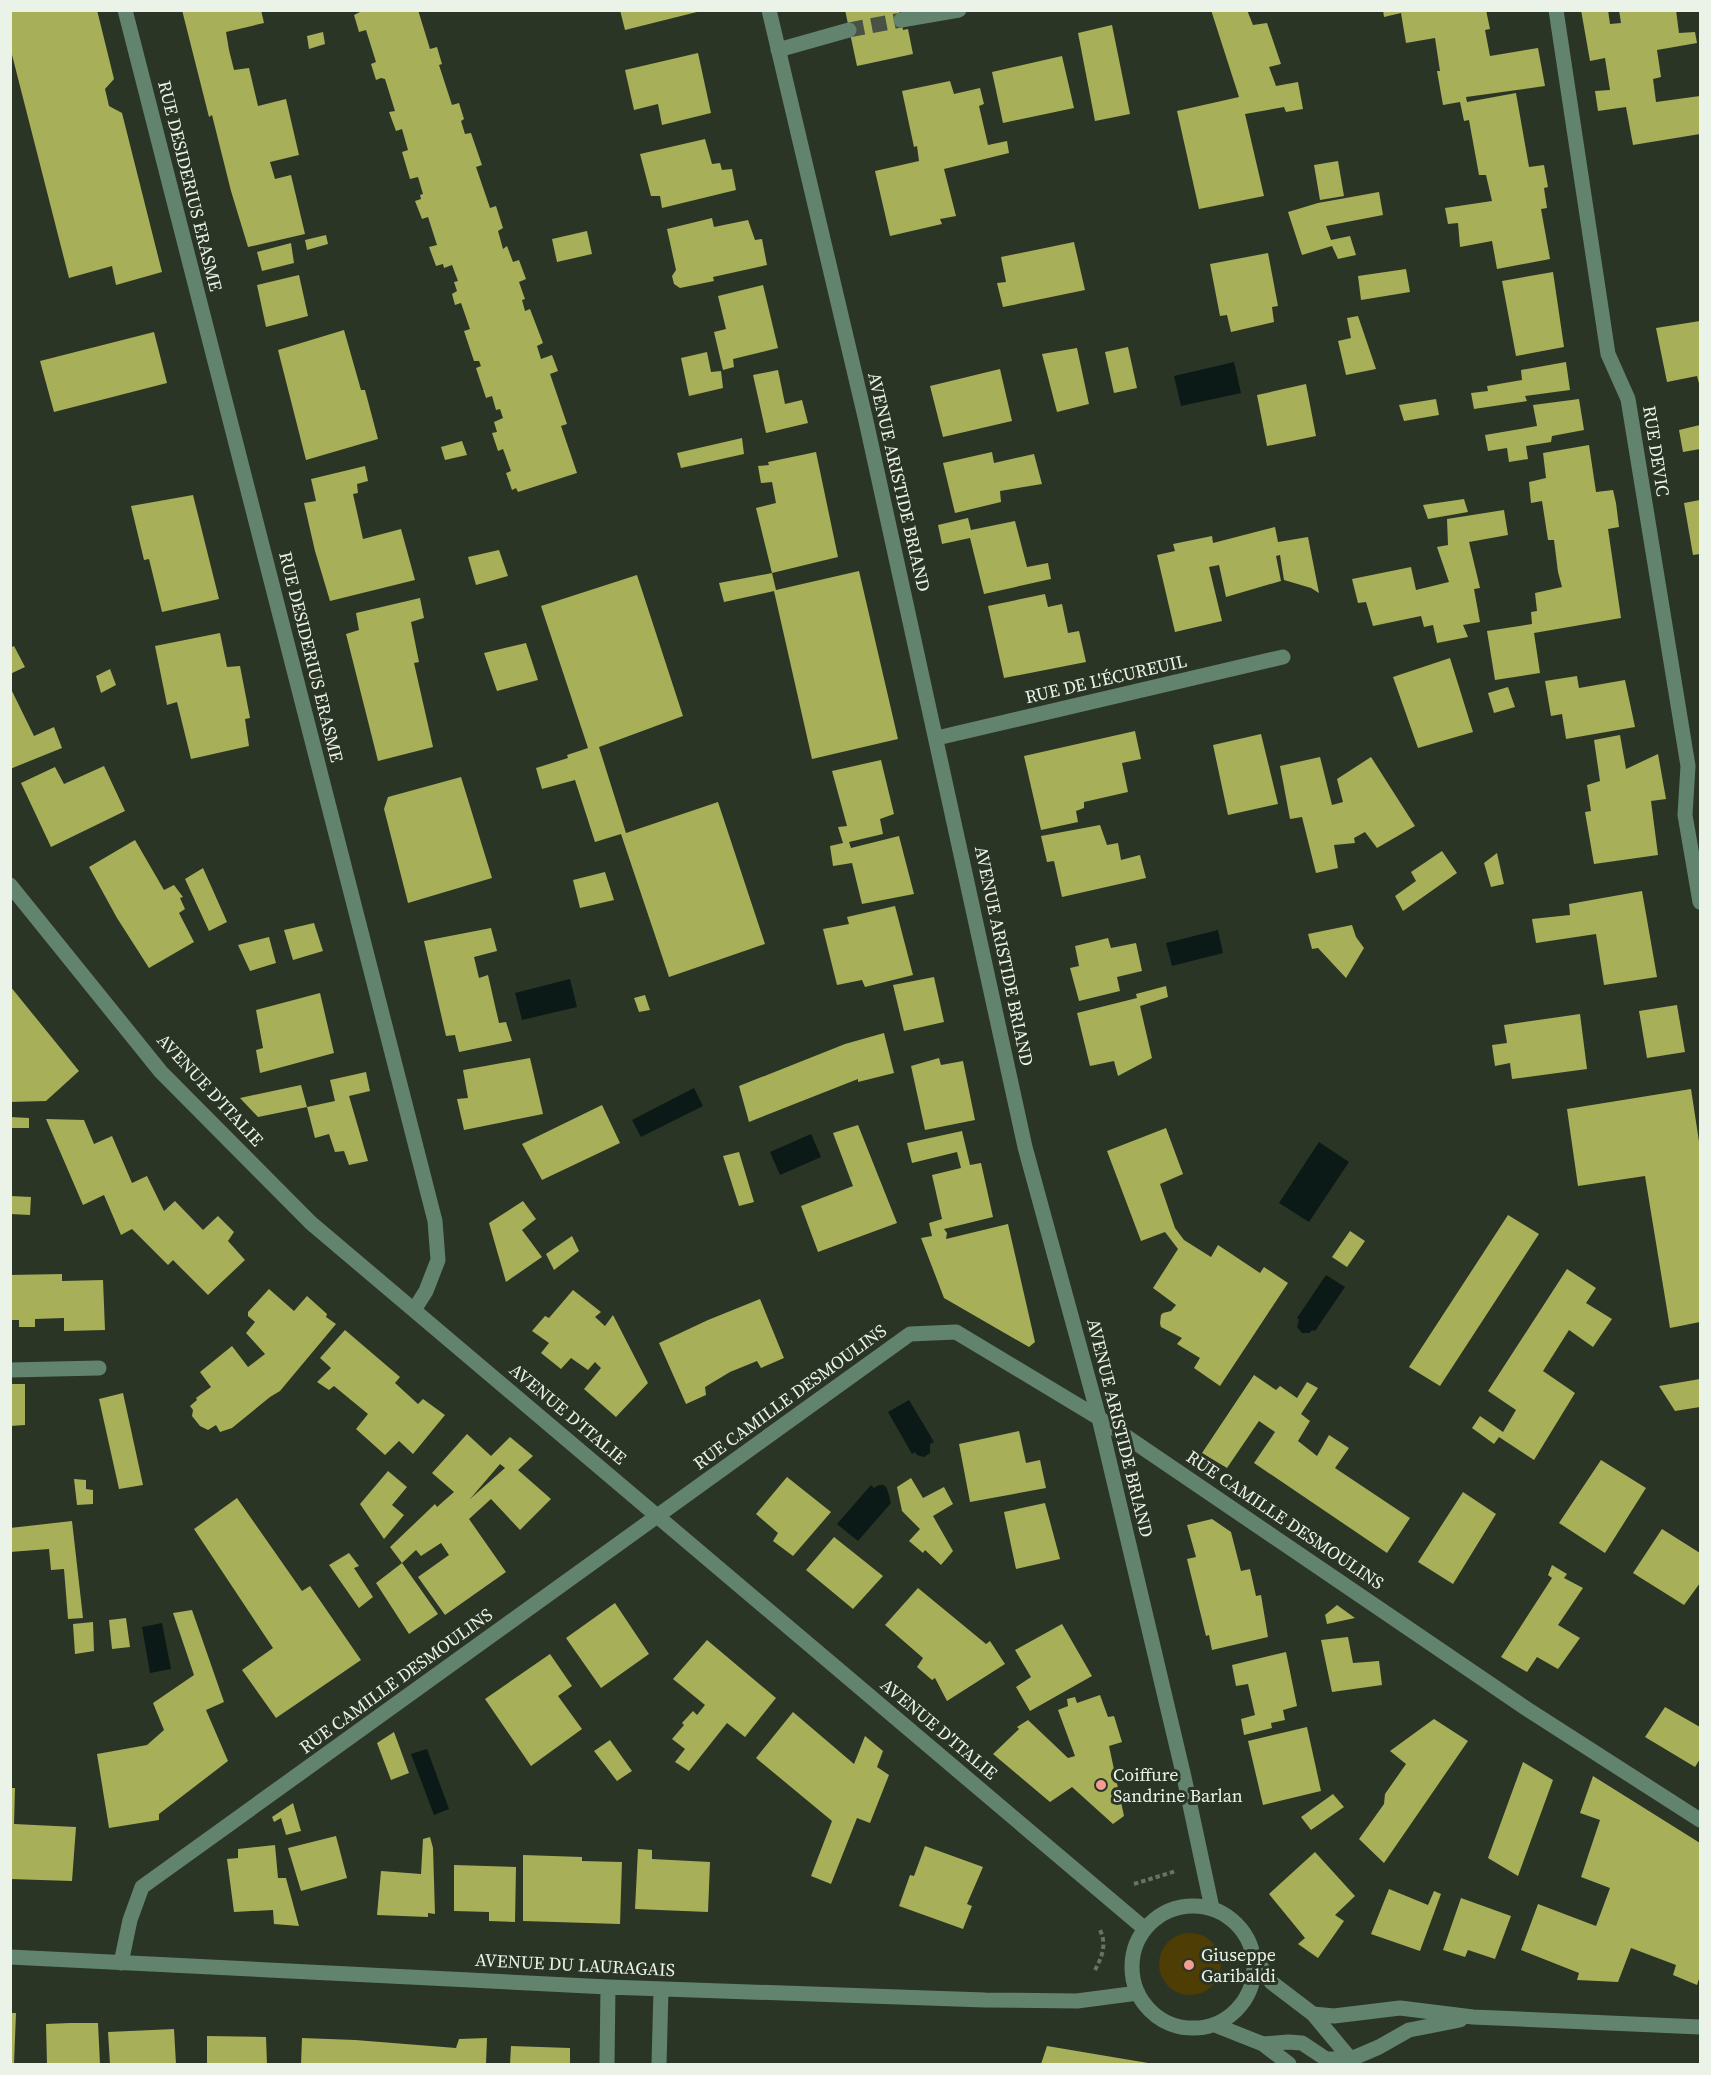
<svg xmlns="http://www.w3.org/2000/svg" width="1711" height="2075" viewBox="0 0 1711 2075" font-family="'Source Serif 4',serif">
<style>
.green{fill:#4e3e05}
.water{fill:#0b1a17}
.building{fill:#a7af59;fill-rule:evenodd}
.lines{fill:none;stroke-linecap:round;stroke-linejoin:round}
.minor-tunnel{stroke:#485143;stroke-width:15;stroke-dasharray:15 8;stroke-linecap:butt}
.path{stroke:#697264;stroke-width:4;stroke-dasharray:4.5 3;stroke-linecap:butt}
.minor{stroke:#62846f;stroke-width:15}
.poi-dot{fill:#f59c92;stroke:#2b3526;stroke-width:2}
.labels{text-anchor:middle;stroke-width:6;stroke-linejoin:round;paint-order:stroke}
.street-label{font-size:18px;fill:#ebf2e8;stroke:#2b3526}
.poi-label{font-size:18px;fill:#ebf2e8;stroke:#2b3526;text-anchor:start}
</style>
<rect width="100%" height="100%" fill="#2b3526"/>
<!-- green -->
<path class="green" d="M1159 1964a31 31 0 1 1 62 0a31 31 0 1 1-62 0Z"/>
<!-- water -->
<path class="water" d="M1234,362L1241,393L1181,406L1174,376Z
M1218,930L1223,953L1172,966L1166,943Z
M570,979L577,1007L522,1020L515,993Z
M694,1088L703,1106L641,1137L632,1120Z
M811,1134L821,1157L780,1175L770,1152Z
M1319,1142L1349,1162L1309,1222L1279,1203Z
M1326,1275L1345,1287L1315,1331L1313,1330L1309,1333H1302L1297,1327L1299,1320L1297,1318Z
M909,1400L934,1442L930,1444V1453L924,1457L917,1455L915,1452L912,1454L888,1412Z
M871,1485L874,1488C888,1478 888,1494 891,1503L858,1541L837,1524Z
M162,1623L171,1669L150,1673L142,1627Z
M427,1749L449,1809L434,1815L411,1754Z"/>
<!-- building -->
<path class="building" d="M10,10H97L114,79L105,89L109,106L122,113L162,272L116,285L112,266L69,278L10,47Z
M182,10H261L264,23L226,32L229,50L234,70L249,68L258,106L286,99L299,155L270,162L275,179L291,175L305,234L248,247L231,191L212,115L209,117Z
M360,10H418L430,49L437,47L442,64L439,65L452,105L459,103L464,119L461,121L465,134L471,133L482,165L476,167L490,208L496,206L503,228L498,231L503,249L507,246L513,262L519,260L526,279L519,282L525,299L522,300L525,311L530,309L543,343L537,346L541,359L552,355L558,371L550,374L567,424L561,426L577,473L518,492L516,488L512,490L506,473L511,471L503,449L498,451L492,433L497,432L494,422L503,418L500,409L496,410L492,396L486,398L476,368L481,366L479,361H474L464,331L470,329L461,303L455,305L452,294L457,291L454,282L458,281L452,265L444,268L443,264L436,266L429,247L437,245L428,217L422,219L415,201L421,199L420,195L423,194L418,177L410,179L402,152L408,150L402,129L396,131L389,112L395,111L385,79L381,78L376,80L371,64L376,62L366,30L359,32L354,15L360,12Z
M620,10H701V11L625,30Z
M845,10H899L903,30L908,29L913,54L857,66Z
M1211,10H1247L1253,25L1267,23L1281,64L1269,67L1275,83L1276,86L1298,82L1303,109L1286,112L1284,107L1245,114L1264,196L1199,209L1177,111L1239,97Z
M1383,10H1486L1490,29L1485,30L1490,56L1538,48L1545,86L1466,97L1467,102L1516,93L1529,167L1544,165L1548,187L1544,188L1547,208L1541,209L1550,259L1497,269L1492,241L1460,247L1458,223L1448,224L1445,208L1492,201L1486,175H1479L1469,120L1464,121L1460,102L1443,105L1437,71H1440L1435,38L1406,43L1401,13L1384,17Z
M1581,10H1608L1610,24L1621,23L1619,10H1676L1679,33L1695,32L1697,43L1657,50L1661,77L1653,79L1656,102L1700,96V134L1633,145L1626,107L1598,111L1595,91L1610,90L1605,58L1590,61Z
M1112,25L1130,114L1095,121L1078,33Z
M323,32L325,44L309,49L307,36Z
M698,53L711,113L662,125L658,104L634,110L625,70Z
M1062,56L1074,108L1003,123L992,72Z
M950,81L954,94L980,88L984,104L979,106L988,145L1007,141L1009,153L944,169L956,216L940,219L942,224L890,236L875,171L919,161L917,146L914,147L902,91Z
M705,139L712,164L720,163L722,170L732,169L736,190L662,208L660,196H651L640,154Z
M1338,161L1344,196L1320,200L1314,165Z
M1379,192L1383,215L1326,226L1331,240L1350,236L1356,255L1338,259L1332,246L1302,255L1288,212L1318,203Z
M712,218L714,227L748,220L755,240L762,239L767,265L713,277L714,281L680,288L674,284L672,276L676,270L667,229Z
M587,231L592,254L557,262L552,239Z
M326,235L328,244L307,250L305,240Z
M1074,242L1085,290L1003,307L997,283L1006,282L1001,257Z
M291,243L294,263L262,271L257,252Z
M1268,253L1278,306L1272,307L1274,322L1231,332L1227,315L1220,316L1210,264Z
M1406,269L1410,292L1361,300L1358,276Z
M1553,272L1564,347L1516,356L1502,281Z
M299,275L308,316L266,327L257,285Z
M763,285L778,348L733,359L734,367L723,370L714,332L726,329L718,296Z
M1358,316L1376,369L1346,375L1338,341L1351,338L1347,318Z
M1700,321V387L1697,376L1667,382L1656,328Z
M344,330L361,390H365L378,439L306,460L278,350Z
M154,332L167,383L54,412L40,361Z
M1128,347L1137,388L1114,393L1105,352Z
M1077,348L1089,404L1057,412L1042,354Z
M707,352L711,372L721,371L723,388L689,396L681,358Z
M1566,362L1570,390L1525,396L1527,401L1474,409L1471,393L1488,391L1487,386L1522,380L1521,370Z
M1000,369L1012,421L943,437L930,386Z
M778,370L785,404L802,400L808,423L766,433L753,375Z
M1306,384L1316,436L1267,446L1257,395Z
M1436,399L1439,415L1404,421L1399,405Z
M1579,399L1584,430L1552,436L1551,442L1526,446L1528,459L1509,462L1507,448L1488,451L1485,435L1537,426L1533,405Z
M1700,425V449L1683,452L1679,430Z
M742,438L744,454L681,468L677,453Z
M462,441L467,455L445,460L441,447Z
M1589,445L1596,492L1613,490L1616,503L1619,527L1608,529L1621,618L1534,633L1540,673L1495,680L1487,631L1532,624L1531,612L1537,611L1535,593L1562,587L1558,572L1554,540H1548L1542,501L1531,503L1529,482L1546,478L1543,453Z
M816,452L838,557L772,573L756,508L776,503L772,482L761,483L758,466L769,465L768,462Z
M992,452L994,463L1034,454L1042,484L1000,491L1001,502L955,513L943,463Z
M365,466L368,481L357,484L358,493L353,494L363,539L401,529L415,580L330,601L315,551L304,503L316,501L311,479Z
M193,495L219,599L162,612L149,559L144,560L131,506Z
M1464,499L1468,512L1428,519L1423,505Z
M1700,500V554L1693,555L1684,503Z
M1504,510L1508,535L1469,542L1480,588L1474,589L1480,622L1463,625L1468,637L1437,643L1433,625L1424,627L1421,616L1373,626L1366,602L1358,603L1352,579L1411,567L1416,590L1449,582L1437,547L1448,545L1447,519Z
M968,518L971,530L1015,521L1027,567L1048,563L1051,579L984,594L970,538L942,544L938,525Z
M1275,527L1278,542L1308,537L1319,593L1311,588L1284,580L1280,555L1276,556L1281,581L1226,597L1219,565L1209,567L1222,621L1175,632L1157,555L1175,551L1173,544L1212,536L1213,543Z
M499,550L508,576L476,585L468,557Z
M859,571L898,739L812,759L774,591L724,602L719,583L772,573L776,590Z
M637,575L683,716L599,747L626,833L718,802L765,944L669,977L621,834L595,842L575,780L542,789L536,768L568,758L567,755L588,748L541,606Z
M1045,594L1048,607L1062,604L1068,633L1079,631L1086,662L1004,678L988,606Z
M420,598L424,618L411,622L419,662L414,663L433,747L378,761L346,634L359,630L356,613Z
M220,633L227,667L240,666L250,718L245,719L249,746L191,759L177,702L167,705L155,646Z
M526,643L538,680L497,691L484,653Z
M14,646L25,667L10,674V648Z
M1450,658L1473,732L1418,748L1393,677Z
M110,669L116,685L101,693L96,676Z
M1577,676L1579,688L1625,680L1635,727L1566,739L1562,714L1551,716L1545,681Z
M10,687L34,736L54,727L62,748L10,769Z
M1508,687L1515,707L1494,713L1488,693Z
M1135,731L1141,759L1122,763L1128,792L1084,802V808L1076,811L1078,822L1041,830L1024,756Z
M1261,734L1278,804L1228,815L1213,745Z
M1620,735L1626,769L1658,754L1666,799L1651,801L1658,855L1594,864L1585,812L1591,811L1587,785L1600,781L1594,740Z
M1320,757L1332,805L1343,802L1337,779L1371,757L1415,826L1377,848L1365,832L1354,838L1355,843L1334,845L1338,868L1316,873L1302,817L1290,819L1280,766Z
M881,760L894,814L880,819L883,834L849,842L851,848L899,836L914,894L862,904L852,863L833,866L830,846L843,843L838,827L847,826L832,771Z
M104,766L125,811L51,847L21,783L55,767L64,784Z
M461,777L492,878L408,903L384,809L388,797Z
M1100,825L1107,845L1118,843L1121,860L1140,855L1146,878L1062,897L1054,861L1047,862L1041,836Z
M135,840L164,890L174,885L183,897L180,898L185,909L179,913L194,942L149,968L117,918L89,867Z
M1442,851L1457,873L1403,911L1395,896L1416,881L1411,872Z
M1497,853L1504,884L1491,887L1484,863Z
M203,868L227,922L209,931L185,879Z
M605,872L614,900L580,908L573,880Z
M1642,891L1657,977L1604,985L1596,934L1536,943L1532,919L1570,915L1569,904Z
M895,906L913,975L865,987L862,980L837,985L823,929L849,924L847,917Z
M314,923L323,951L293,960L284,930Z
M1352,925L1356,937L1364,948L1346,978L1318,948L1312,949L1308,934Z
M491,928L497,951L474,957L479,978L488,975L499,1023L506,1022L512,1041L459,1052L455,1035L446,1036L424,941Z
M269,937L276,963L250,971L238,945Z
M1108,938L1111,948L1136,943L1142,971L1117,977L1120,991L1079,1001L1070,968L1079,966L1075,946Z
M934,977L944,1022L904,1031L893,985Z
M10,986L79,1071L46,1101L10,1102Z
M1166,986L1168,997L1140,1006L1152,1058L1118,1076L1114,1061L1090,1066L1077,1013L1137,998L1136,994Z
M320,993L334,1053L260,1073L256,1050L263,1048L256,1010Z
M645,995L650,1010L639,1012L634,998Z
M1677,1005L1685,1052L1647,1058L1639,1011Z
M1580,1014L1587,1069L1512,1079L1510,1063L1495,1066L1492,1045L1507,1043L1504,1025Z
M884,1033L894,1073L858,1082V1079L749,1122L739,1086L845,1044Z
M530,1058L543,1114L464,1130L457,1099L468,1098L463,1070Z
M939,1058L941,1065L963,1061L975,1120L925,1130L911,1066Z
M366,1072L370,1091L349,1096L368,1161L349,1165L344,1151L335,1152L329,1134L315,1138L307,1107L335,1101L330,1080Z
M301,1085L307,1107L258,1117L240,1098Z
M1691,1089L1700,1148V1322L1670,1328L1645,1176L1578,1186L1567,1109Z
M602,1105L620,1143L542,1180L522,1144Z
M10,1117L29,1118V1128H10Z
M46,1119L84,1120L94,1144L112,1136L132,1183L147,1176L164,1211L175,1201L203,1230L218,1216L234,1232L228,1241L245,1260L208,1295L173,1260L168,1265L132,1229L121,1235L104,1195L83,1205Z
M858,1125L897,1223L818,1252L801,1206L853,1186L833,1133Z
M1166,1128L1183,1174L1160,1184L1175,1228L1184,1240L1211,1257L1218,1245L1260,1273L1264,1267L1288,1283L1220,1386L1194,1368L1200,1358L1177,1344L1182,1338L1161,1327L1160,1323L1161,1315L1163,1313L1171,1311L1176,1305L1153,1288L1178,1249L1165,1232L1141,1241L1107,1151Z
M962,1131L970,1165L981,1163L993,1217L944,1229L947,1233L946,1239L1008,1224L1035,1342L1029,1347L944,1298L921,1238L932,1236L929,1223L942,1219L932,1175L961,1168L957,1152L912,1163L907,1143Z
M739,1152L754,1202L739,1206L723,1156Z
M10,1196L31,1197L30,1215L10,1214Z
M523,1201L536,1219L522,1230L542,1257L506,1282L489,1223Z
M1508,1215L1539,1234L1440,1386L1409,1367Z
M1350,1231L1365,1241L1347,1267L1332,1257Z
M572,1236L579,1251L554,1270L546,1254Z
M1567,1269L1596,1288L1586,1303L1612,1319L1593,1347L1569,1330L1543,1371L1575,1393L1534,1460L1499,1437L1494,1444L1472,1428L1480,1416L1503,1432L1516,1410L1488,1391Z
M62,1274V1281L103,1280L105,1330L64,1331V1318L35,1319V1327H19V1320H10V1275Z
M269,1289L294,1311L307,1296L327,1314L326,1317L336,1324L280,1391L270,1397L232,1428L220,1432L216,1425L208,1430L200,1426L192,1416L193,1410L190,1406L197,1400L196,1398L211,1387L200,1372L232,1346L248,1367L265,1354L246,1333L255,1322L248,1316V1312Z
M573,1290L601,1312L595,1317L605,1326L613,1315L648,1383L616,1417L584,1389L601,1368L595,1362L588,1370L571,1358L561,1369L541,1353L549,1343L532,1331L545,1316L549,1318Z
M760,1299L784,1358L761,1368L757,1361L730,1372L705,1387L706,1395L686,1404L659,1343L708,1320Z
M345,1330L400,1377L395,1383L418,1404L423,1399L445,1415L413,1454L399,1441L385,1455L356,1429L368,1414L334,1386L329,1390L317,1382L331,1368L320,1358Z
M1254,1375L1276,1390L1280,1386L1297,1398L1307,1382L1318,1388L1301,1414L1310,1421L1298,1441L1317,1456L1329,1435L1349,1448L1335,1468L1410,1518L1387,1553L1254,1463L1275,1432L1259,1421L1227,1468L1202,1453Z
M1700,1379V1407L1675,1411L1659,1386Z
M10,1384H25V1425L10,1426Z
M123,1393L143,1485L119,1489L99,1399Z
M1019,1431L1026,1463L1040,1460L1046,1488L970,1502L959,1444Z
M467,1434L491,1456L510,1437L533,1456L518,1470L551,1499L520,1530L491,1499L469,1519L506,1572L445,1615L418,1577L449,1555L441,1543L421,1556L416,1550L402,1563L390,1547L435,1504L437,1507L454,1492L432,1473ZM500,1464L505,1468L470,1499Z
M1601,1460L1646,1488L1605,1553L1559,1523Z
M388,1471L407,1487L392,1505L404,1515L384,1539L360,1504Z
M787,1477L831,1512L793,1556L773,1541L778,1533L756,1514Z
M911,1478L923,1498L944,1487L953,1504L933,1516L953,1551L941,1565L925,1550L923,1553L909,1541L920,1529L902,1511L897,1487Z
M74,1479L86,1480V1489L93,1490V1504L77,1505Z
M1463,1492L1496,1514L1453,1584L1418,1562Z
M237,1498L302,1591L310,1586L361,1660L276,1718L242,1670L273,1648L194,1529Z
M1045,1503L1060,1559L1016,1569L1004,1512Z
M1212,1519L1231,1532L1241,1571L1250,1569L1256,1596L1261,1595L1268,1637L1212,1650L1209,1635L1206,1636L1187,1559L1196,1557L1187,1525Z
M72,1521L83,1618L68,1619L64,1569L51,1570L49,1549L10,1552V1528Z
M1662,1529L1700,1553V1583L1684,1605L1633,1573Z
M834,1537L883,1576L853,1609L806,1570Z
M349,1553L359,1566L354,1568L373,1597L359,1608L329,1565Z
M402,1563L438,1614L409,1634L376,1583Z
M1552,1565L1567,1574L1564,1578L1583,1588L1558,1625L1580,1638L1558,1669L1537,1657L1527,1672L1501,1657L1552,1578L1548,1575Z
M918,1588L986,1644L990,1641L1005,1664L947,1701L935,1678L932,1680L917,1667L923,1658L885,1625Z
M615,1603L649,1654L601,1688L566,1638Z
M1337,1605L1355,1618L1327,1624L1325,1615Z
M192,1610L224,1702L206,1710L228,1761L159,1814V1820L109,1828L97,1754L147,1745L164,1730L153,1703L194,1675L173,1613Z
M126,1618L130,1647L112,1649L109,1620Z
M93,1622L94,1651L75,1654L73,1624Z
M1062,1624L1092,1676L1030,1711L1016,1687L1031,1677L1015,1650Z
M1348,1637L1353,1663L1379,1661L1382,1685L1332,1692L1321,1640Z
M707,1640L776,1698L745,1737L727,1723L689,1771L675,1762L685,1749L672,1739L684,1725L682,1723L693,1711L697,1715L705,1705L673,1679Z
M1286,1652L1297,1706L1283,1710L1285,1720L1271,1723L1272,1728L1244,1735L1241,1719L1255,1715L1248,1684L1236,1686L1232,1665Z
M550,1654L572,1686L558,1696L582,1729L531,1766L485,1699Z
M1100,1695L1108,1717L1114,1716L1122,1742L1109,1746L1124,1816L1113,1824L1072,1787L1050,1802L993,1754L1019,1729L1017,1727L1028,1720L1068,1758L1075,1756L1058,1710L1068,1706L1067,1699L1075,1697L1077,1703Z
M1665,1707L1700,1727V1759L1695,1767L1645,1737Z
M793,1712L854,1764L865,1736L883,1751L877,1767L889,1775L870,1823L857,1818L831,1884L811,1876L832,1821L756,1758Z
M1434,1719L1468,1741L1384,1863L1359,1839L1384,1804L1385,1794L1406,1764L1390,1751Z
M1307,1727L1321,1791L1263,1805L1248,1741Z
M394,1732L409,1773L391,1780L377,1743Z
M610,1740L632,1771L617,1781L594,1751Z
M1523,1762L1553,1780L1518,1876L1488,1858Z
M1593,1776L1700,1843V1976L1697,1985L1673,1975L1676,1965L1631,1948L1618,1982L1577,1980L1579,1973L1521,1950L1538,1904L1596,1926L1610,1888L1581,1877L1600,1820L1580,1813Z
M10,1788H15L14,1824L76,1827L72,1881L10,1879Z
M1333,1794L1344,1807L1311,1830L1301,1817Z
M293,1803L301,1831L286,1835L281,1818L274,1822L272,1817Z
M336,1836L347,1878L301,1891L288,1848Z
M430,1837L433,1848L435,1914L428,1913V1917L377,1915L381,1871L421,1874L423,1839Z
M275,1845L278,1878H286L299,1926L274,1924L273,1910L234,1912L227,1859L238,1858V1849Z
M925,1846L983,1867L967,1904L972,1906L963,1929L899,1906L910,1875L914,1876Z
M638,1849L652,1850V1859L710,1862L708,1912L635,1909Z
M1315,1852L1355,1896L1335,1915L1344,1921L1318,1958L1298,1944L1305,1938L1269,1894Z
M523,1855L582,1857V1861L622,1862L620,1924L523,1921Z
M454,1865L516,1867L515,1922L489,1921V1912L454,1911Z
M1389,1889L1428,1905L1434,1891L1441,1894L1420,1951L1371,1934Z
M1461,1898L1511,1916L1495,1959L1468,1950L1465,1957L1443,1950Z
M10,2013H16L14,2064H10Z
M70,2023H98L100,2064H47L46,2024Z
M174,2029L176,2064H110L108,2032Z
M207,2036L266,2037L267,2064H207Z
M302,2038L355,2040L456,2048L459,2039L487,2038L486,2064H301Z
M511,2046L570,2048V2064H510Z
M1047,2046L1148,2063V2064H1041Z"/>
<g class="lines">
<!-- minor-tunnel -->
<path class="minor-tunnel" d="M849,30L901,20"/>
<!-- path -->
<path class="path" d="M1134,1884L1176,1871
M1095,1970C1102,1957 1107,1944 1100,1930"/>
<!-- minor -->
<path class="minor" d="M125,10L435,1221L438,1260L426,1291L414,1310
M769,10L866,421L1025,1147L1099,1418L1184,1777L1212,1908
M1556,10L1608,354L1628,399L1688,766L1685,815L1700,902
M901,20L959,10
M778,50L849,30
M937,738L1283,657
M10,885L161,1072L311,1223L1145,1929
M10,1370L99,1368
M1132 1967a61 61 0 1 1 122 0a61 61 0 1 1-122 0Z
M1254,1956L1271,1982L1313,2014L1334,2016L1400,2008L1473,2017L1700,2027
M10,1957L608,1987L985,2000L1077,2001L1138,1993
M121,1963L130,1920L142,1887L910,1334L956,1332L1099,1418L1527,1709L1700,1820
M1313,2014L1353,2062
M1215,2025L1263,2044L1289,2064
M1263,2044L1288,2042L1302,2043L1326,2059H1351L1379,2047L1409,2030L1460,2020
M607,2064L608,1987
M659,2064L661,1989"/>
</g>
<!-- markers -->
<g class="poi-dot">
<circle cx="1101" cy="1785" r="6"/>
<circle cx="1189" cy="1965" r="6"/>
</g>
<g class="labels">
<!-- street labels -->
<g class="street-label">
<text transform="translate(190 186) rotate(76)" y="6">RUE DESIDERIUS ERASME</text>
<text transform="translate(1656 451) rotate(81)" y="6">RUE DEVIC</text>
<text transform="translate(899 482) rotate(77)" y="6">AVENUE ARISTIDE BRIAND</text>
<text transform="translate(311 657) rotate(76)" y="6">RUE DESIDERIUS ERASME</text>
<text transform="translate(1106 679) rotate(-13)" y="6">RUE DE L'ÉCUREUIL</text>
<text transform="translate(1004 956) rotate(78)" y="6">AVENUE ARISTIDE BRIAND</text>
<text transform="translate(210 1090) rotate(47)" y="6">AVENUE D'ITALIE</text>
<text transform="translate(790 1397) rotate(-36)" y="6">RUE CAMILLE DESMOULINS</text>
<text transform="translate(568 1414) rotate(40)" y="6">AVENUE D'ITALIE</text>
<text transform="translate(1120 1428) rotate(76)" y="6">AVENUE ARISTIDE BRIAND</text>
<text transform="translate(1285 1520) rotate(34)" y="6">RUE CAMILLE DESMOULINS</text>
<text transform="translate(396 1681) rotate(-36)" y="6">RUE CAMILLE DESMOULINS</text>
<text transform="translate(939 1729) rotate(40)" y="6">AVENUE D'ITALIE</text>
<text transform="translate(575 1965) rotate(3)" y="6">AVENUE DU LAURAGAIS</text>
</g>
<!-- poi labels -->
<g class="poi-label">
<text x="1113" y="1781">Coiffure<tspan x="1113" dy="21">Sandrine Barlan</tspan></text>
<text x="1201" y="1961">Giuseppe<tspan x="1201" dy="21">Garibaldi</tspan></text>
</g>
</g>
<!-- border -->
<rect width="1711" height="2075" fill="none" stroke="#ebf2e8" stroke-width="24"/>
</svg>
